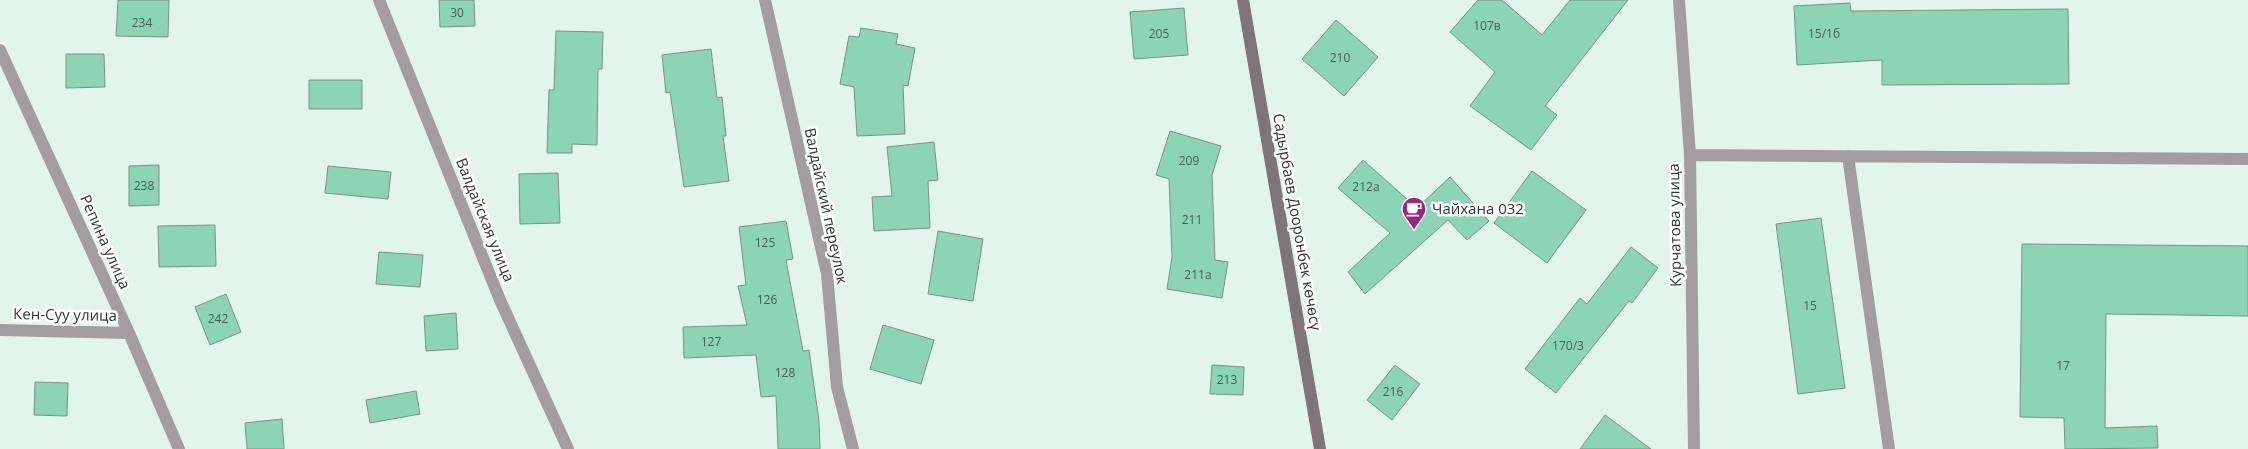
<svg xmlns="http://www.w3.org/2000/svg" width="2248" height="449" viewBox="0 0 2248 449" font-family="'Open Sans',sans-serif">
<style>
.building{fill:#8bd4b5;stroke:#7f9088}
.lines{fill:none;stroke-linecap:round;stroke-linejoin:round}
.minor{stroke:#a39ca0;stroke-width:12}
.secondary{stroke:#7e747a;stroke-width:12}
.labels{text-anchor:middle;stroke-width:5;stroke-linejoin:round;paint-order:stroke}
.number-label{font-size:12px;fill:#465e54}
.street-label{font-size:15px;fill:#2f3633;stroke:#fff}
.poi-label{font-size:15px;fill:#2f3633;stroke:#fff;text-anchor:start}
</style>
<rect width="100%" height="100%" fill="#e2f5ec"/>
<!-- building -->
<path class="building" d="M118,0H169L168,37L116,36Z
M439,0H474L475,26L440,27Z
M1478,0H1502L1542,35L1570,0H1628L1545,106L1557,115L1531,150L1470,106L1495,72L1450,32Z
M1850,3L1851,11L2068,9L2069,84L1882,85V60L1797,65L1794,6Z
M1184,8L1188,55L1134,59L1130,12Z
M1336,20L1378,57L1344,96L1302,59Z
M861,28L898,34L896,44L915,48L908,86L903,85L905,134L857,136L854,87L840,84L849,36L859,37Z
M556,31L603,32L602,69H598L597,145L572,144V153H547L549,90H554Z
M711,49L717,98L722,97L726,136H723L729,181L684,187L670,92L666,93L662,55Z
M66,54H104L105,87L66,88Z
M309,80H362V109H309Z
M1170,131L1221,146L1212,175L1215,260L1228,262L1222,298L1167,289L1172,257L1169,179L1156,175Z
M934,142L938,180L928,181L930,228L874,231L872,197L892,196L887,147Z
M1363,160L1417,208L1450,177L1489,221L1467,240L1448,220L1365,294L1348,272L1390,233L1338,188Z
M159,165V205L129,206V166Z
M328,166L391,172L388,199L325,193Z
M1532,171L1586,210L1547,263L1494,223Z
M558,173L560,223L520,224L519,174Z
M1821,218L1845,388L1798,394L1776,224Z
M786,221L793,259L786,260L803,351L809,350L819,421L820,449H778L776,396L761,397L756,355L684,358L683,327L747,325L738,286L746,285L739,227Z
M215,225L216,266L159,267L158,226Z
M938,231L983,239L973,301L928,294Z
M2022,244L2248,246V316L2106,314L2105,428L2157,426L2158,448L2065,449L2064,418L2020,417Z
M1631,247L1658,268L1632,303L1629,301L1556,393L1525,369L1580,298L1587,304Z
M379,252L423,255L420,287L376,284Z
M226,294L241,332L210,345L195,307Z
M456,313L458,349L426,351L424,316Z
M883,325L934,340L921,384L870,369Z
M1212,365L1244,367L1243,395L1210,394Z
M1395,365L1420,384L1392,420L1367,400Z
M35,382L68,383L67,416L34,415Z
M416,391L420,414L370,423L366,400Z
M1605,415L1651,449H1580Z
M282,419L284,449H247L245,423Z"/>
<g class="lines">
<!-- minor -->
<path class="minor" d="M379,0L500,300L568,449
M765,0L827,274L837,387L853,449
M1679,0L1690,155L1694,449
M0,50L129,333L179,449
M1690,155L2248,159
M1848,156L1889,449
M0,330L129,333"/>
<!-- secondary -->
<path class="secondary" d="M1243,0L1320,449"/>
</g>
<!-- icons -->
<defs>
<symbol id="cafe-pin" viewBox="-11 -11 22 30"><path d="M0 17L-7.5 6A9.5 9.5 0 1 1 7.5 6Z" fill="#9c257e" stroke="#fff"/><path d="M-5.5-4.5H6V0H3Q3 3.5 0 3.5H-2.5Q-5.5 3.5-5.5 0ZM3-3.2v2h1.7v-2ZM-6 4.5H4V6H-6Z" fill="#fff"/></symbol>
</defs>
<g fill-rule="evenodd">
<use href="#cafe-pin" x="1400" y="195" width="28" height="38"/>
</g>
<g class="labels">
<!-- number labels -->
<g class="number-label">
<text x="457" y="17">30</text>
<text x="142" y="27">234</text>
<text x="1487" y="30">107в</text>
<text x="1159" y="38">205</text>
<text x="1824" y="38">15/1б</text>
<text x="1340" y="62">210</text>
<text x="1189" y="165">209</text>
<text x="144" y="190">238</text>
<text x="1366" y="191">212а</text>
<text x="1192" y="224">211</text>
<text x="765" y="247">125</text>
<text x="1198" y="279">211а</text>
<text x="767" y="304">126</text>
<text x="1810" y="310">15</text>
<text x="218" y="323">242</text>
<text x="711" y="346">127</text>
<text x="1568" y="350">170/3</text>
<text x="2063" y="370">17</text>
<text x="785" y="377">128</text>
<text x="1227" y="384">213</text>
<text x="1393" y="396">216</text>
</g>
<!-- street labels -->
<g class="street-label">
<text transform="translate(826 206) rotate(78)" y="5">Валдайский переулок</text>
<text transform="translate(485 220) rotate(68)" y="5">Валдайская улица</text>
<text transform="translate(1297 222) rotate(80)" y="5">Садырбаев Дооронбек көчөсү</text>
<text transform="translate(1675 225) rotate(-91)" y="5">Курчатова улица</text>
<text transform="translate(105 242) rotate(66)" y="5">Репина улица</text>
<text transform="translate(65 315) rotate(1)" y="5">Кен-Суу улица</text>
</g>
<!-- poi labels -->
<g class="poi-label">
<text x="1432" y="214">Чайхана 032</text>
</g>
</g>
</svg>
